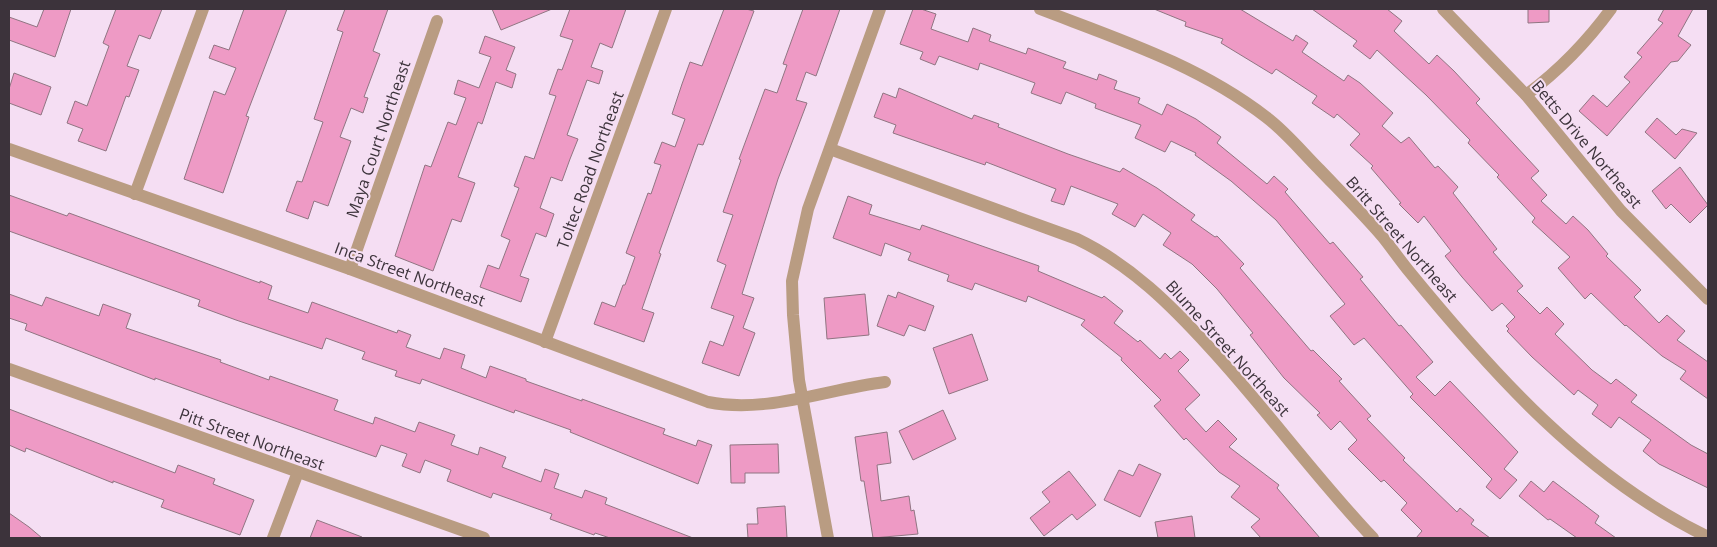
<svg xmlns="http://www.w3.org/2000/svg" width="1717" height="547" viewBox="0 0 1717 547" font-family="'Open Sans',sans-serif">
  <rect width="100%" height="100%" fill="#f5def3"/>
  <!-- building -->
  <g fill="#ee9ac5" stroke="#907582">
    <polygon points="44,9 71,9 55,57 9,40 9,17 37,27"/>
    <polygon points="116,9 162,9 150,39 139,35 127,66 139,70 129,97 126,96 106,151 78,141 83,129 67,123 75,101 87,106 109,46 103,43"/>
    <polygon points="244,9 287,9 246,116 249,117 223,193 184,179 214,91 225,95 236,68 209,58 214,45 229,50"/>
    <polygon points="345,9 388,9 373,51 380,54 364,97 368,98 363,113 351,108 340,137 351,141 328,206 314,201 308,219 286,211 297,181 302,182 323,122 314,119 343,32 337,30"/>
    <polygon points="492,9 552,9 501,30"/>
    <polygon points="570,9 626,9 612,48 600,43 591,67 603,71 599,84 587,80 567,135 578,139 570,159 562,181 551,177 540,208 554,214 546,237 536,233 520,276 529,279 521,302 480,287 488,265 499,269 510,240 501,236 519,188 514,186 525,156 534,159 556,96 549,94 558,69 562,70 573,40 560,36"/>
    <polygon points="724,9 746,9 754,11 703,145 698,144 659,253 661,254 642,309 654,313 644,342 594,324 602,302 615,307 623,285 625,285 635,257 626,253 648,193 651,194 661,165 654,163 662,142 675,147 685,119 672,114 682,84 690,62 702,66"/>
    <polygon points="803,9 840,9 816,76 806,72 796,100 807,103 778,179 742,294 754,298 743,328 755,333 739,376 702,363 710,341 723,346 734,316 711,308 726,265 717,261 733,215 723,212 741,160 739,159 765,89 777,93 787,65 783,64"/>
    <polygon points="913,9 921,9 936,14 931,29 968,42 973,28 991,35 989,41 1026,54 1028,48 1066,62 1063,68 1097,80 1099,74 1117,81 1114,89 1140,98 1138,103 1162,115 1167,104 1196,119 1221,137 1217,143 1267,184 1274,176 1288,189 1285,192 1330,244 1333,242 1363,277 1360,279 1399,326 1401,325 1433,362 1416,377 1435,396 1450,381 1518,452 1504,469 1517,480 1500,499 1486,487 1492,479 1410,397 1413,394 1364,338 1354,345 1330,316 1345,304 1276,220 1231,181 1195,155 1196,153 1171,141 1165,152 1135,138 1141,125 1095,108 1096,104 1066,92 1061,104 1031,93 1035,83 980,63 978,70 939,56 935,65 920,59 923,52 900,44"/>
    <polygon points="1154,9 1240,9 1293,41 1296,35 1308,43 1302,52 1344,81 1348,75 1360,83 1393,113 1382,126 1401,143 1409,137 1435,168 1438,166 1458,187 1453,193 1497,249 1493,252 1523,286 1517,291 1540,314 1547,307 1564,324 1555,334 1592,370 1611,384 1616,379 1637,395 1631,402 1691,445 1708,454 1708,488 1659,464 1643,451 1651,440 1619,417 1611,428 1592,414 1598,405 1578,390 1574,395 1532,357 1507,331 1509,329 1506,326 1515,317 1502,303 1492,311 1462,277 1445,256 1451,251 1424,216 1418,223 1399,204 1401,203 1371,168 1373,166 1350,145 1360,134 1337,114 1334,118 1312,103 1317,96 1276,69 1272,74 1221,43 1223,39 1185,26 1186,22"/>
    <polygon points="1312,9 1387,9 1402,21 1394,31 1429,64 1437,55 1454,71 1480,99 1476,103 1539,171 1531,178 1547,195 1541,201 1566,224 1573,216 1588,230 1608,254 1606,256 1641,290 1634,297 1659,323 1667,315 1685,331 1677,340 1708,362 1708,399 1680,379 1686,371 1662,356 1626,325 1625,326 1591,293 1585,299 1558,268 1570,257 1532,222 1535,218 1497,177 1499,175 1468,143 1470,140 1426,95 1377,50 1370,59 1353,46 1357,41"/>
    <polygon points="1528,9 1549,9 1549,22 1528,23"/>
    <polygon points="1664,9 1693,9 1678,36 1691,45 1678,61 1671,62 1607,136 1579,111 1593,95 1607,107 1630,82 1624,77 1642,57 1637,53 1663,23 1658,20"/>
    <polygon points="485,36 515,47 506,70 516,74 512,88 496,82 482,124 478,122 458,177 475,183 461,222 452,219 433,271 395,256 425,165 431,167 448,122 456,125 466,98 454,94 458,80 479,88 491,57 479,53"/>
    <polygon points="14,73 51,87 41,115 9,103 9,89"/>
    <polygon points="899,88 972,119 974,115 999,124 998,127 1068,154 1120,172 1123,168 1157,188 1195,215 1191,220 1215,237 1217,236 1244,264 1240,268 1311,351 1313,350 1342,379 1339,381 1371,416 1367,419 1405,458 1403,460 1457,512 1460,508 1474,520 1471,524 1490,538 1416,538 1422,531 1401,510 1407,503 1384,480 1381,482 1348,449 1357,440 1340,421 1331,430 1317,415 1320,413 1284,378 1250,335 1253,333 1217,289 1192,264 1163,245 1171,233 1143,214 1135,227 1112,214 1118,204 1071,186 1064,205 1051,201 1056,189 986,162 985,165 893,133 896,125 874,117 883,93 896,98"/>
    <polygon points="1657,118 1676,135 1682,129 1697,133 1675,159 1645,132"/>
    <polygon points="1680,167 1708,205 1690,223 1671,204 1666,209 1652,191"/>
    <polygon points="9,195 67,216 69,213 260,283 260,281 272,286 268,299 308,313 312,302 397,333 398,330 411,335 406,347 440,359 444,348 465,355 461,368 486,378 490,366 526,379 526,381 582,401 582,399 665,429 663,434 696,446 698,440 712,445 698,484 570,432 571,430 515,410 514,413 422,379 420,384 395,376 397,371 362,359 365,352 326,338 322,349 236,320 198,306 200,300 9,231"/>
    <polygon points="848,196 872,205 869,214 920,230 922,225 1039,266 1038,271 1102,298 1104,296 1123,311 1114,323 1138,342 1140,340 1160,359 1165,353 1171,359 1180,351 1189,360 1178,371 1200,395 1185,409 1206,432 1218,420 1237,439 1229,447 1279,485 1277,488 1320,538 1261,538 1251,527 1260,519 1231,497 1240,486 1219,472 1186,438 1184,440 1154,406 1161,400 1121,360 1122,358 1081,325 1085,320 1028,296 1026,302 975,283 972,290 947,281 949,275 908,260 911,253 885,243 881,256 833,238"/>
    <polygon points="898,292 934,306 925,331 909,325 904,336 877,326 888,295 896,298"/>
    <polygon points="9,294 42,306 46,297 99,316 103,304 131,314 126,328 221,360 220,362 269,380 270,376 338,400 334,410 373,424 375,417 415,432 419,422 455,435 451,445 478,455 480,447 506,457 502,467 541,482 545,469 559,474 554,488 582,498 585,490 607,498 605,504 693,538 610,538 595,533 594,535 550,519 552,514 493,493 491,498 447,481 451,470 425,460 420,473 402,466 407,454 381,445 376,457 208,397 155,378 155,380 25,330 27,324 9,318"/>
    <polygon points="865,294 869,335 827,339 824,298"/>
    <polygon points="972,334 988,380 949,394 933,348"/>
    <polygon points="9,409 175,473 178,465 215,479 213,484 254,500 240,535 161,507 164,500 113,481 113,483 26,448 25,452 9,445"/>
    <polygon points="943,410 956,439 913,460 899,431"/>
    <polygon points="887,432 891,463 877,465 881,501 909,496 911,511 914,510 918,534 873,538 864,481 861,481 855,437"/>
    <polygon points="778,444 779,473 745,473 745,483 731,483 730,445"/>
    <polygon points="1139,464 1161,474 1140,517 1104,500 1119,470 1133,476"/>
    <polygon points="1069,471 1096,505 1077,520 1072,514 1044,536 1030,518 1050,502 1042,492"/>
    <polygon points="1531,481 1544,492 1553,481 1599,516 1595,523 1616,538 1577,538 1550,519 1548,520 1519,496"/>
    <polygon points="785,506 787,538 748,538 747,524 758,524 757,508"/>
    <polygon points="9,513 29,527 42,538 9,538"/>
    <polygon points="1192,516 1195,538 1158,538 1155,522"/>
    <polygon points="317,520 362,537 362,538 310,538"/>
  </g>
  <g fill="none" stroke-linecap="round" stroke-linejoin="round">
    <!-- minor -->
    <g stroke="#b99c82" stroke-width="12">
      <path d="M1040 9C1118 39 1199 65 1266 117 1286 132 1302 152 1319 169 1340 191 1362 213 1382 236 1391 247 1399 259 1408 270 1493 374 1586 478 1708 537"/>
      <polyline points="1443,9 1526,95 1621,211 1708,299"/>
      <path d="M1526 95C1560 70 1586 43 1611 9"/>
      <path d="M9 149 350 269 708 402C766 414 827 389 885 382"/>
      <path d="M830 149 1077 239C1131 265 1171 305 1211 349 1267 410 1316 478 1373 538"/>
      <polyline points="135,194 203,9"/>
      <polyline points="350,269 437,21"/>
      <polyline points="545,342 666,9"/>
      <polyline points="9,369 484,538"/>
      <polyline points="273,538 298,472"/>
      <polyline points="828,538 799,380 793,315 792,281 808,209 880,9"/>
    </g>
  </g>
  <g text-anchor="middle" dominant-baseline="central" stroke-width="4" stroke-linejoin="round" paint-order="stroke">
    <!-- street labels -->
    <g font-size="16" fill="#3c333b" stroke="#f5def3">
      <text transform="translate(378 139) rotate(-71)">Maya Court Northeast</text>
      <text transform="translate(1587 144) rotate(50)">Betts Drive Northeast</text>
      <text transform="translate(590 170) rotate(-70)">Toltec Road Northeast</text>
      <text transform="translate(1402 239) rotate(49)">Britt Street Northeast</text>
      <text transform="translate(410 274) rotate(20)">Inca Street Northeast</text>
      <text transform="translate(1228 348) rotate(48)">Blume Street Northeast</text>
      <text transform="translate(252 439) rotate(20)">Pitt Street Northeast</text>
    </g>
  </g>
  <!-- border -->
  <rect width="1717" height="547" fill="none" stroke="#3c333b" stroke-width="20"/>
</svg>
